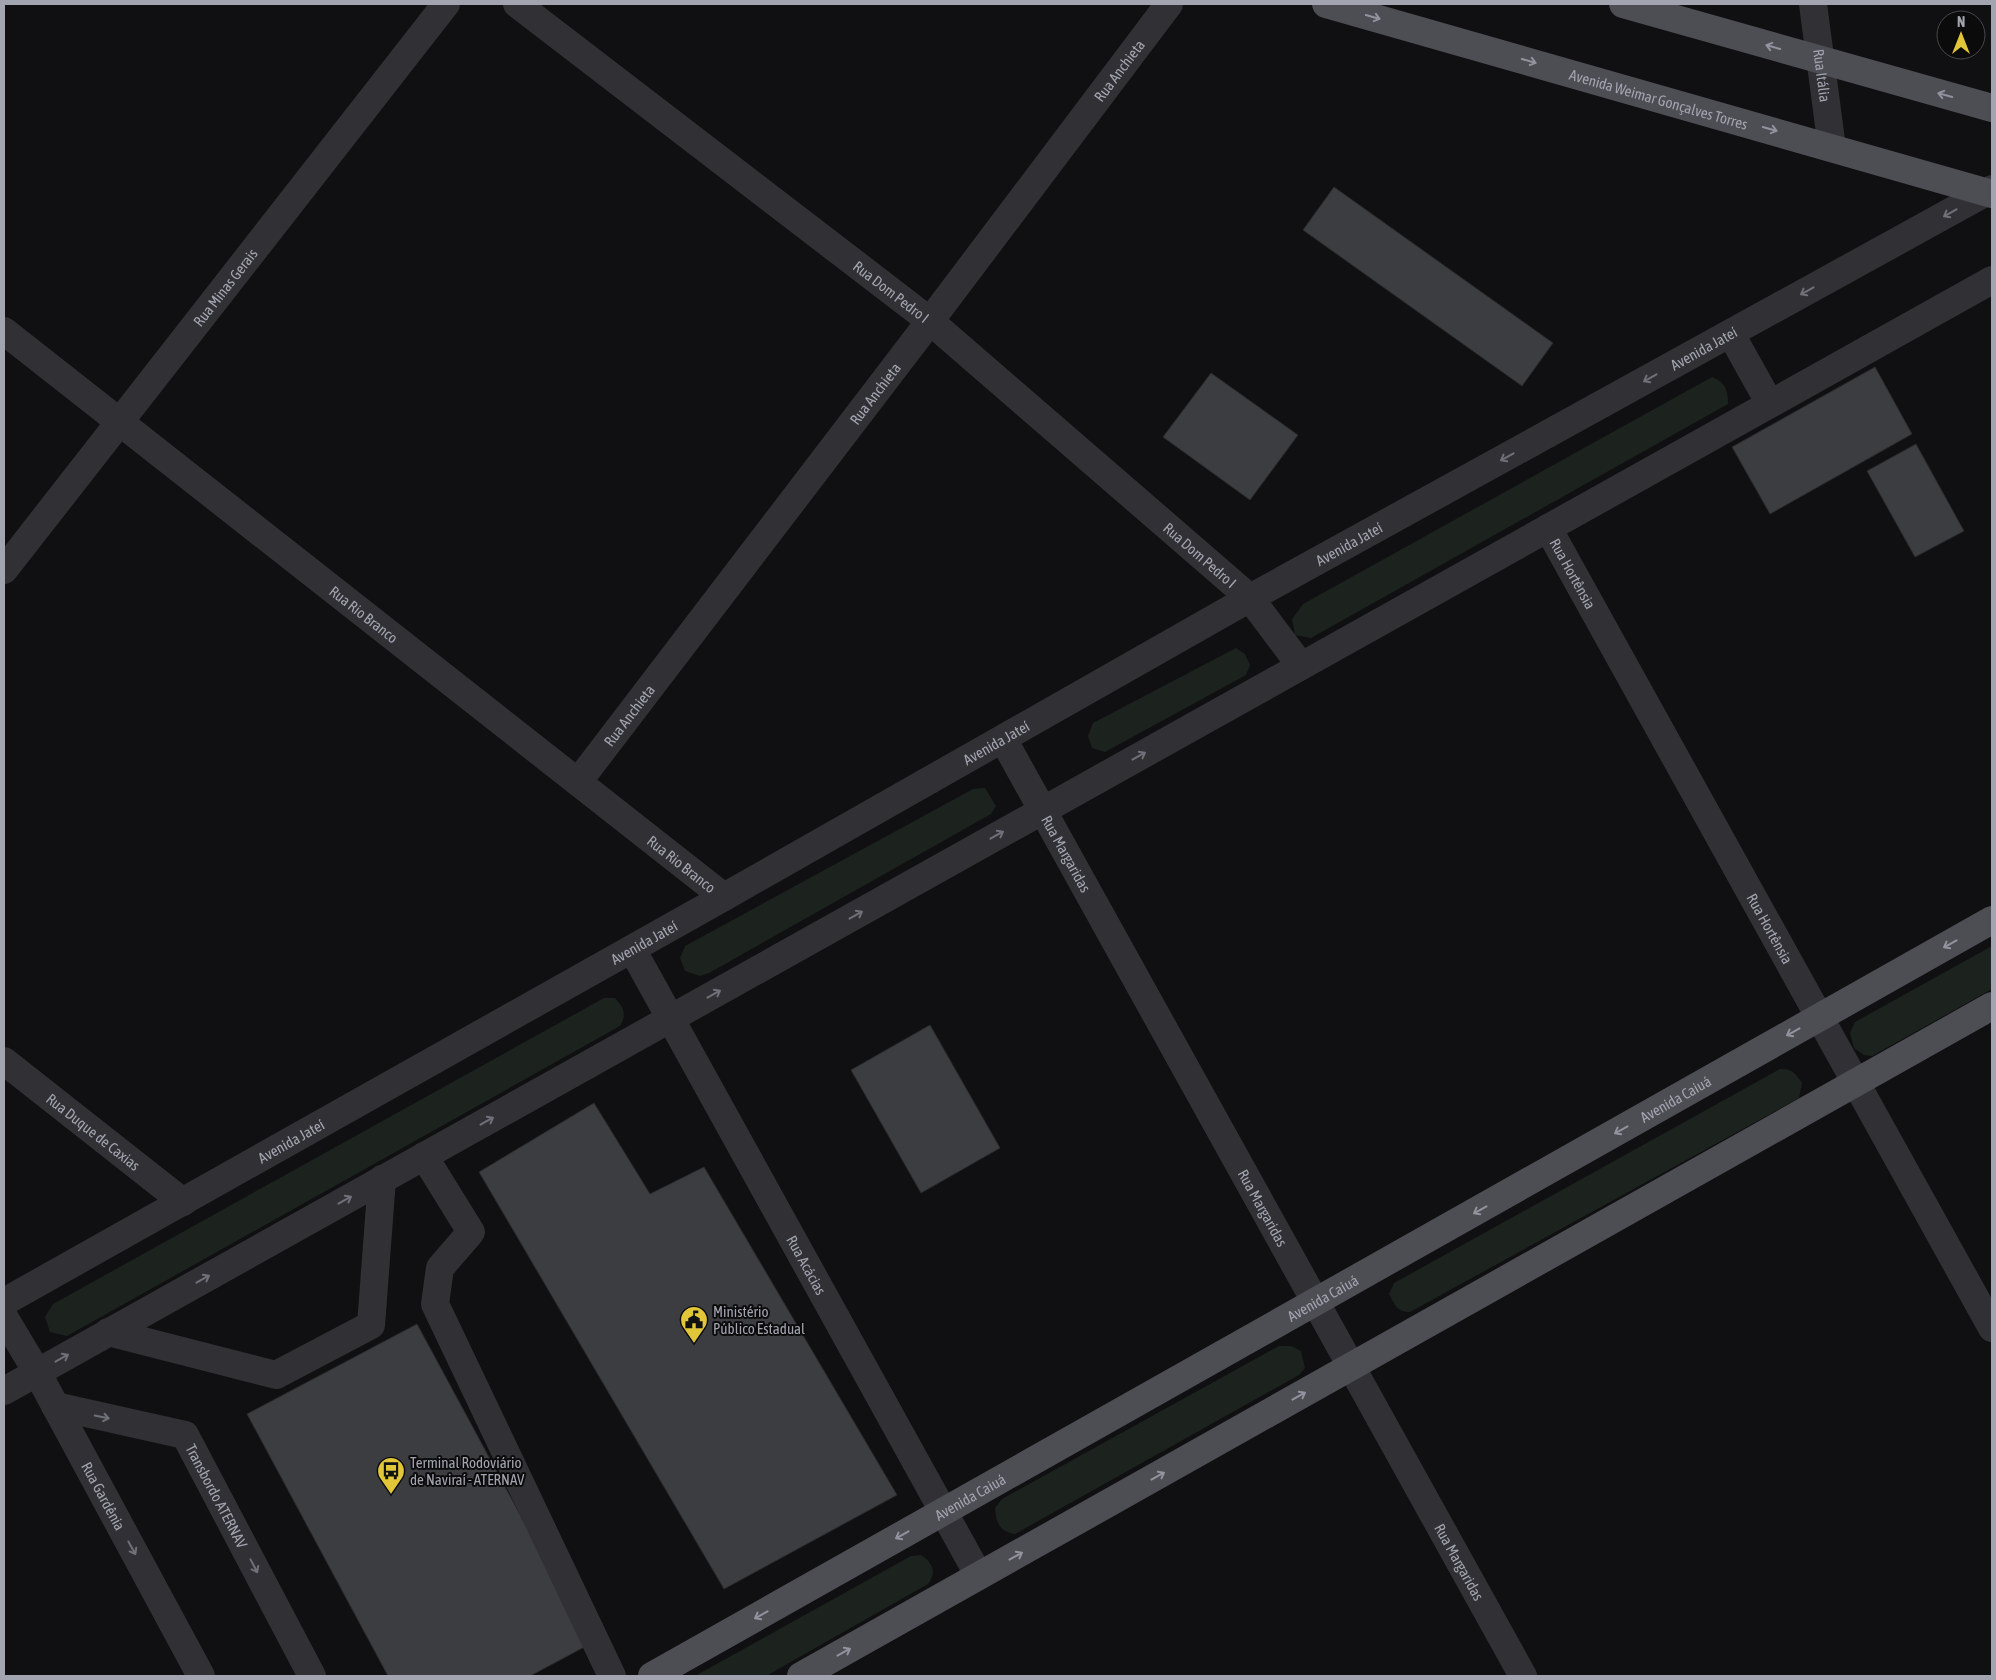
<svg xmlns="http://www.w3.org/2000/svg" width="1996" height="1680" viewBox="0 0 1996 1680" font-family="'Asap Condensed',sans-serif">
  <rect width="100%" height="100%" fill="#100f11"/>
  <!-- green -->
  <g fill="#1c231e">
    <path d="M1712 377C1725 382 1728 390 1728 404L1311 638 1295 635 1292 619 1303 604Z"/>
    <polygon points="1236,648 1245,654 1250,665 1246,675 1105,752 1092,748 1088,736 1093,723"/>
    <polygon points="985,788 996,806 991,814 709,973 700,976 685,971 680,958 685,946 973,789"/>
    <polygon points="1992,946 1992,989 1872,1056 1864,1055 1854,1048 1850,1033 1855,1022"/>
    <path d="M604 998H615C624 1008 627 1014 620 1026L67 1336 50 1332 45 1317 53 1304Z"/>
    <path d="M1780 1069C1792 1068 1796 1074 1802 1083L1799 1098 1410 1312C1397 1312 1395 1305 1389 1294L1394 1283Z"/>
    <path d="M1279 1346H1291L1301 1351 1305 1368 1299 1375 1015 1534C1000 1532 996 1523 995 1508L1002 1499Z"/>
    <path d="M921 1555C933 1563 937 1572 928 1584L766 1676H695L911 1556Z"/>
  </g>
  <!-- building -->
  <g fill="#3c3d41" stroke="#2a2a2c">
    <polygon points="1334,187 1553,343 1522,386 1303,230"/>
    <polygon points="1875,367 1912,434 1770,514 1732,447"/>
    <polygon points="1211,373 1298,435 1250,500 1163,437"/>
    <polygon points="1916,444 1964,531 1915,557 1867,471"/>
    <polygon points="930,1025 1000,1148 921,1193 851,1070"/>
    <polygon points="594,1103 650,1194 704,1167 897,1495 724,1589 479,1172"/>
    <polygon points="417,1324 590,1644 530,1676 388,1676 247,1414"/>
  </g>
  <g fill="none" stroke-linecap="round" stroke-linejoin="round">
    <!-- minor -->
    <g stroke="#313135" stroke-width="28">
      <path id="s1" d="M517 4 930 321 1250 598 1301 666"/>
      <path id="s2" d="M1813 4 1832 148"/>
      <path id="s3" d="M4 331 724 897"/>
      <polyline points="1731,334 1770,404"/>
      <path id="s4" d="M1548 528 1992 1328"/>
      <path id="s5" d="M4 570 446 4"/>
      <path id="s6" d="M1003 739 1523 1676"/>
      <path id="s7" d="M578 782 930 321 1169 4"/>
      <path id="s8" d="M632 949 979 1576"/>
      <path id="s9" d="M4 1061 183 1202"/>
      <polyline points="424,1156 471,1232 440,1268 435,1304 612,1676"/>
      <path id="s10" d="M4 1302 724 897 1250 598 1992 189"/>
      <path id="s11" d="M4 1317 37 1372 201 1676"/>
      <polyline points="108,1332 276,1375 371,1325 382,1179"/>
      <polyline points="4,1391 1992,280"/>
      <path id="s12" d="M55 1406 185 1435 312 1676"/>
    </g>
    <!-- major -->
    <g stroke="#4d4d54" stroke-width="28">
      <path id="s13" d="M1326 4 1992 194"/>
      <polyline points="1623,4 1992,108"/>
      <path id="s14" d="M652 1676 1992 920"/>
      <polyline points="801,1676 1992,1006"/>
    </g>
  </g>
  <!-- one-way arrows -->
  <defs><path id="oneway-shaft" d="M-6 0H5M1.5-3L5.5 0L1.5 3" fill="none" stroke-width="1.6" stroke-linecap="round" stroke-linejoin="round" transform="scale(1.25)"/></defs>
  <g stroke="#91939e">
    <use href="#oneway-shaft" transform="translate(1373 17) rotate(16)"/>
    <use href="#oneway-shaft" transform="translate(1773 47) rotate(-164)"/>
    <use href="#oneway-shaft" transform="translate(1529 61) rotate(16)"/>
    <use href="#oneway-shaft" transform="translate(1945 95) rotate(-165)"/>
    <use href="#oneway-shaft" transform="translate(1770 129) rotate(16)"/>
    <use href="#oneway-shaft" transform="translate(1950 944) rotate(151)"/>
    <use href="#oneway-shaft" transform="translate(1793 1032) rotate(151)"/>
    <use href="#oneway-shaft" transform="translate(1621 1130) rotate(151)"/>
    <use href="#oneway-shaft" transform="translate(1480 1210) rotate(151)"/>
    <use href="#oneway-shaft" transform="translate(1299 1396) rotate(-29)"/>
    <use href="#oneway-shaft" transform="translate(1158 1476) rotate(-29)"/>
    <use href="#oneway-shaft" transform="translate(902 1535) rotate(151)"/>
    <use href="#oneway-shaft" transform="translate(1016 1556) rotate(-29)"/>
    <use href="#oneway-shaft" transform="translate(761 1615) rotate(151)"/>
    <use href="#oneway-shaft" transform="translate(844 1652) rotate(-29)"/>
  </g>
  <g stroke="#6f7079">
    <use href="#oneway-shaft" transform="translate(1950 213) rotate(151)"/>
    <use href="#oneway-shaft" transform="translate(1807 291) rotate(151)"/>
    <use href="#oneway-shaft" transform="translate(1650 378) rotate(151)"/>
    <use href="#oneway-shaft" transform="translate(1507 457) rotate(151)"/>
    <use href="#oneway-shaft" transform="translate(1139 756) rotate(-29)"/>
    <use href="#oneway-shaft" transform="translate(997 835) rotate(-29)"/>
    <use href="#oneway-shaft" transform="translate(856 915) rotate(-29)"/>
    <use href="#oneway-shaft" transform="translate(714 994) rotate(-29)"/>
    <use href="#oneway-shaft" transform="translate(487 1121) rotate(-29)"/>
    <use href="#oneway-shaft" transform="translate(345 1200) rotate(-29)"/>
    <use href="#oneway-shaft" transform="translate(203 1279) rotate(-29)"/>
    <use href="#oneway-shaft" transform="translate(62 1358) rotate(-29)"/>
    <use href="#oneway-shaft" transform="translate(102 1417) rotate(12)"/>
    <use href="#oneway-shaft" transform="translate(132 1548) rotate(61)"/>
    <use href="#oneway-shaft" transform="translate(254 1566) rotate(62)"/>
  </g>
  <!-- icons -->
  <defs>
    <symbol id="civic-pin" viewBox="-11 -11 22 30"><path d="M0 17L-7.5 6A9.5 9.5 0 1 1 7.5 6Z" fill="#e0c638" stroke="#0b0b0c"/><path d="M-.6-6.5H3V-4.5H.6V-3L4-1V1h2V6H-6V1h2V-1L-.6-3ZM-1.2 2.5V6h2.4V2.5Z" fill="#111"/></symbol>
    <symbol id="bus-pin" viewBox="-11 -11 22 30"><path d="M0 17L-7.5 6A9.5 9.5 0 1 1 7.5 6Z" fill="#e0c638" stroke="#0b0b0c"/><path d="M-5-6H5V4H4V6H2V4H-2V6H-4V4H-5ZM-3.5-4V0h7V-4ZM-3.5 1.2v1.5H-2V1.2ZM2 1.2v1.5H3.5V1.2Z" fill="#111"/></symbol>
  </defs>
  <g fill-rule="evenodd">
    <use href="#civic-pin" x="678" y="1304" width="32" height="43"/>
    <use href="#bus-pin" x="375" y="1455" width="32" height="43"/>
  </g>
  <g text-anchor="middle" dominant-baseline="central" stroke-width="4" stroke-linejoin="round" paint-order="stroke">
    <!-- street labels -->
    <g font-size="15" fill="#a2a4b0" stroke="#0b0b0c">
      <text stroke="none"><textPath href="#s7" startOffset="894">Rua Anchieta</textPath></text>
      <text stroke="none"><textPath href="#s2" startOffset="72">Rua Itália</textPath></text>
      <text stroke="none"><textPath href="#s13" startOffset="346">Avenida Weimar Gonçalves Torres</textPath></text>
      <text stroke="none"><textPath href="#s5" startOffset="359">Rua Minas Gerais</textPath></text>
      <text stroke="none"><textPath href="#s1" startOffset="472">Rua Dom Pedro I</textPath></text>
      <text stroke="none"><textPath href="#s10" startOffset="1949">Avenida Jateí</textPath></text>
      <text stroke="none"><textPath href="#s7" startOffset="489">Rua Anchieta</textPath></text>
      <text stroke="none"><textPath href="#s10" startOffset="1544">Avenida Jateí</textPath></text>
      <text stroke="none"><textPath href="#s1" startOffset="878">Rua Dom Pedro I</textPath></text>
      <text stroke="none"><textPath href="#s4" startOffset="52">Rua Hortênsia</textPath></text>
      <text stroke="none"><textPath href="#s3" startOffset="458">Rua Rio Branco</textPath></text>
      <text stroke="none"><textPath href="#s7" startOffset="84">Rua Anchieta</textPath></text>
      <text stroke="none"><textPath href="#s10" startOffset="1139">Avenida Jateí</textPath></text>
      <text stroke="none"><textPath href="#s6" startOffset="131">Rua Margaridas</textPath></text>
      <text stroke="none"><textPath href="#s3" startOffset="862">Rua Rio Branco</textPath></text>
      <text stroke="none"><textPath href="#s4" startOffset="458">Rua Hortênsia</textPath></text>
      <text stroke="none"><textPath href="#s10" startOffset="734">Avenida Jateí</textPath></text>
      <text stroke="none"><textPath href="#s14" startOffset="1175">Avenida Caiuá</textPath></text>
      <text stroke="none"><textPath href="#s9" startOffset="114">Rua Duque de Caxias</textPath></text>
      <text stroke="none"><textPath href="#s10" startOffset="329">Avenida Jateí</textPath></text>
      <text stroke="none"><textPath href="#s6" startOffset="536">Rua Margaridas</textPath></text>
      <text stroke="none"><textPath href="#s8" startOffset="361">Rua Acácias</textPath></text>
      <text stroke="none"><textPath href="#s14" startOffset="770">Avenida Caiuá</textPath></text>
      <text stroke="none"><textPath href="#s11" startOffset="205">Rua Gardênia</textPath></text>
      <text stroke="none"><textPath href="#s12" startOffset="202">Transbordo ATERNAV</textPath></text>
      <text stroke="none"><textPath href="#s14" startOffset="365">Avenida Caiuá</textPath></text>
      <text stroke="none"><textPath href="#s6" startOffset="941">Rua Margaridas</textPath></text>
    </g>
    <!-- poi labels -->
    <g font-size="15" fill="#a2a4b0" stroke="#0b0b0c" text-anchor="start">
      <text x="713" y="1311">Ministério<tspan x="713" dy="17">Público Estadual</tspan></text>
      <text x="410" y="1462">Terminal Rodoviário<tspan x="410" dy="17">de Naviraí - ATERNAV</tspan></text>
    </g>
  </g>
  <!-- border -->
  <rect width="1996" height="1680" fill="none" stroke="#a2a4b0" stroke-width="10"/>
  <!-- north arrow -->
  <g transform="translate(1961 35)"><circle r="24" fill="#0b0b0c" stroke="#47484e"/>
  <path d="M0-4L9 19L0 12L-9 19Z" fill="#e0c638"/>
  <text y="-8" font-size="14" font-weight="bold" text-anchor="middle" fill="#a2a4b0">N</text>
  </g>
</svg>
